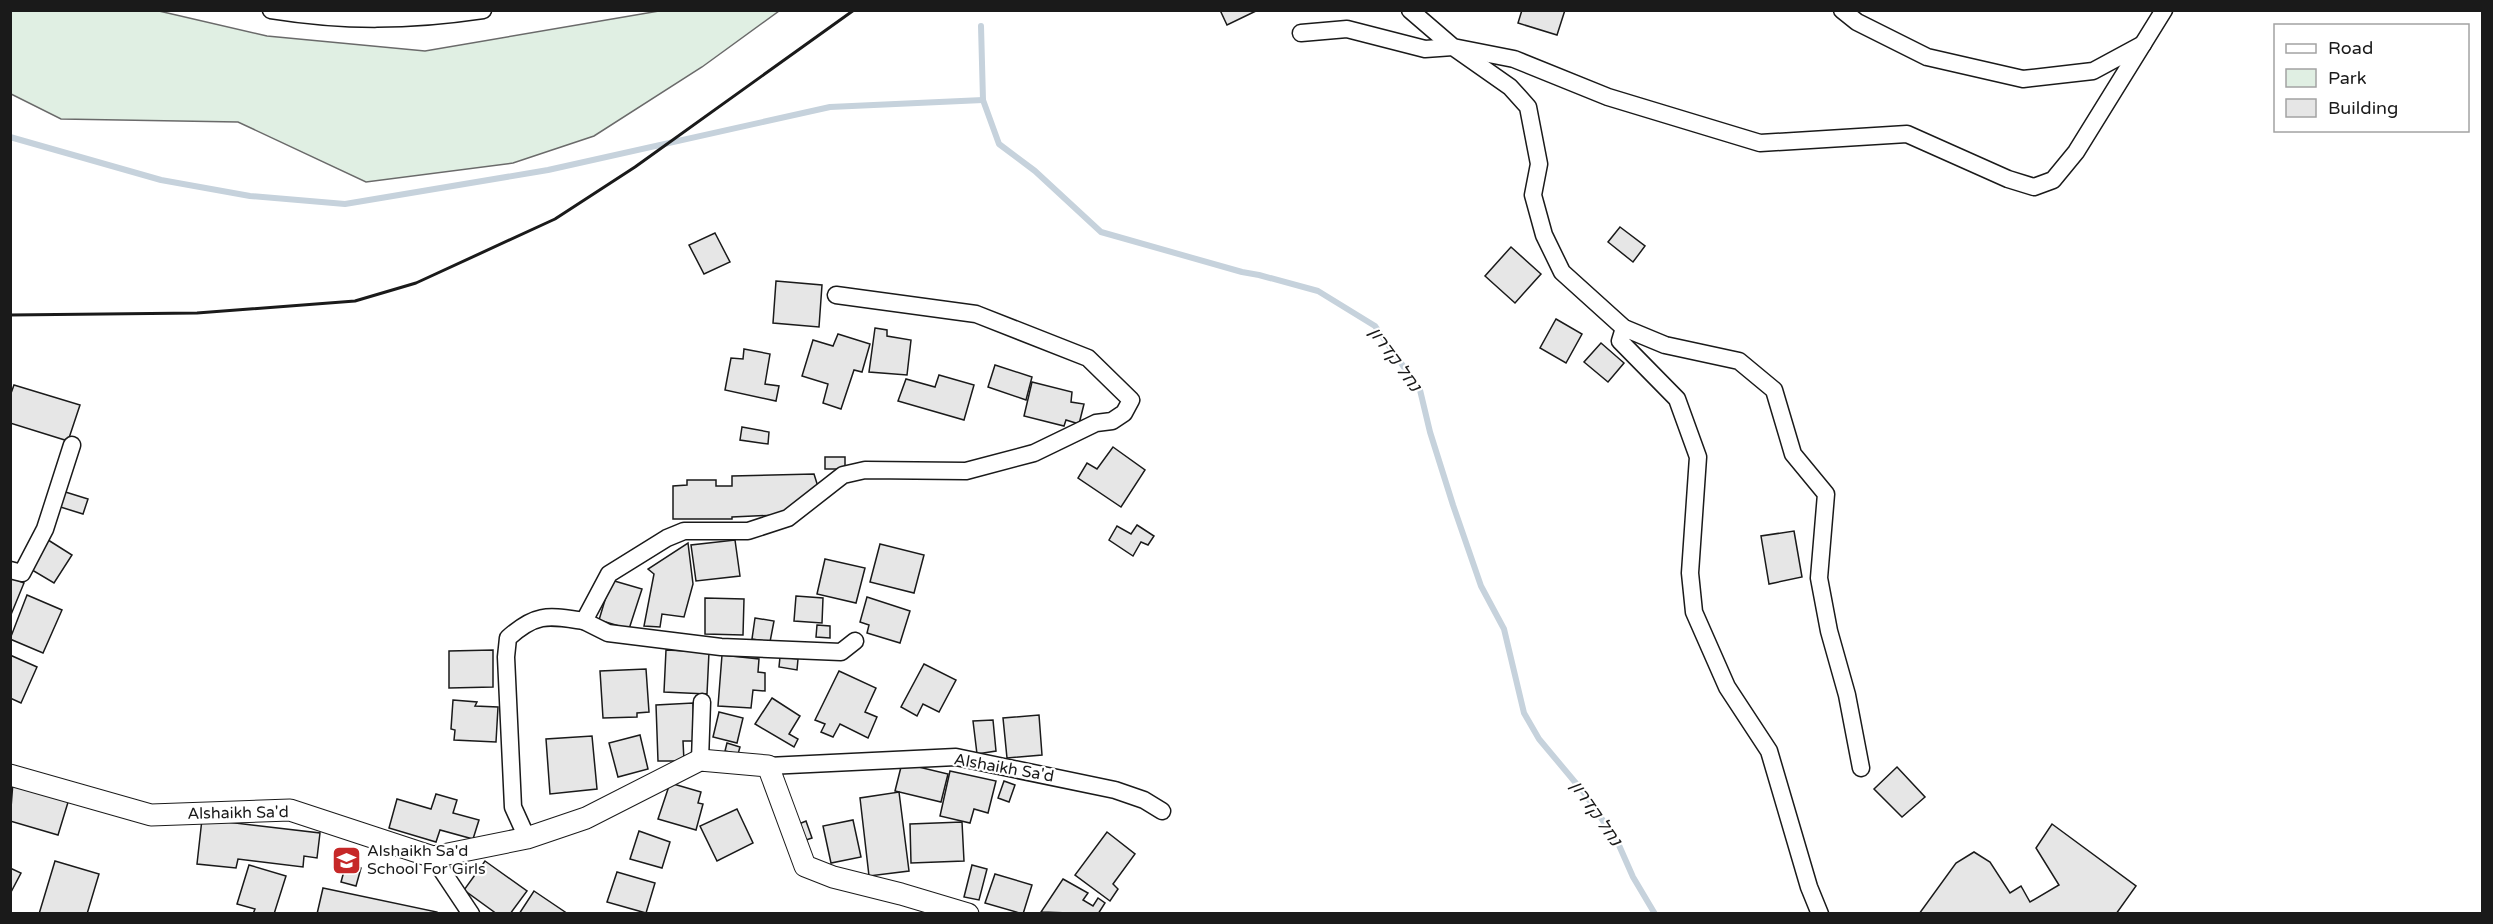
<svg xmlns="http://www.w3.org/2000/svg" width="2493" height="924" viewBox="0 0 2493 924" font-family="'Varela Round',Heebo,sans-serif">
  <rect width="100%" height="100%" fill="#fff"/>
  <!-- green -->
  <polygon fill="#e0efe3" stroke="#6a6a6a" stroke-width="1.5" points="10,11 159,11 267,36 425,51 659,11 779,11 702,67 594,136 513,163 366,182 238,122 61,119 11,94"/>
  <g fill="none" stroke-linecap="round" stroke-linejoin="round">
    <!-- stream -->
    <g stroke="#c6d2dc" stroke-width="6">
      <polyline points="981,26 983,100 999,144 1035,171 1101,232 1242,272 1259,275 1318,291 1375,326 1420,390 1430,432 1453,505 1481,586 1504,629 1524,713 1539,739 1585,794 1618,843 1633,877 1655,914"/>
      <polyline points="10,137 161,180 250,196 345,204 548,170 830,107 983,100"/>
    </g>
  </g>
  <!-- building -->
  <g fill="#e6e6e6" stroke="#1a1a1a" stroke-width="1.5">
    <polygon points="1220,10 1258,10 1227,25"/>
    <polygon points="1522,10 1565,10 1557,35 1518,23"/>
    <polygon points="1620,227 1645,246 1633,262 1608,242"/>
    <polygon points="715,233 730,262 704,274 689,245"/>
    <polygon points="1511,247 1541,274 1515,303 1485,276"/>
    <polygon points="776,281 822,285 819,327 773,323"/>
    <polygon points="1556,319 1582,334 1566,363 1540,348"/>
    <polygon points="875,328 887,330 887,336 911,340 907,375 869,372"/>
    <polygon points="838,334 870,344 862,372 854,370 841,409 823,403 828,384 802,376 813,340 833,346"/>
    <polygon points="1601,343 1624,363 1608,382 1584,362"/>
    <polygon points="744,349 770,354 765,384 779,386 776,401 725,390 731,358 743,359"/>
    <polygon points="995,365 1032,377 1026,400 988,387"/>
    <polygon points="939,375 974,385 964,420 898,401 906,379 935,387"/>
    <polygon points="1032,382 1072,392 1071,402 1084,404 1079,424 1066,420 1064,426 1024,416"/>
    <polygon points="14,385 80,405 68,441 10,423 10,396"/>
    <polygon points="742,427 769,432 768,444 740,440"/>
    <polygon points="1113,447 1145,470 1121,507 1078,478 1087,463 1097,469"/>
    <rect x="825" y="457" width="20" height="12"/>
    <polygon points="814,474 819,490 778,515 732,517 732,519 673,519 673,486 687,485 687,480 716,480 716,486 732,486 732,476"/>
    <polygon points="59,490 88,499 83,514 54,505"/>
    <polygon points="1137,525 1154,536 1148,545 1141,542 1133,556 1109,540 1117,526 1131,534"/>
    <polygon points="1794,531 1802,577 1769,584 1761,536"/>
    <polygon points="45,538 72,555 54,583 27,567"/>
    <polygon points="735,540 740,576 696,581 691,545"/>
    <polygon points="688,543 693,584 684,617 662,614 660,627 644,626 654,574 648,569"/>
    <polygon points="880,544 924,555 914,593 870,582"/>
    <polygon points="825,559 865,568 856,603 817,594"/>
    <polygon points="10,577 24,583 10,617"/>
    <polygon points="611,580 642,589 629,629 599,620"/>
    <polygon points="27,595 62,610 43,653 10,639"/>
    <polygon points="796,596 823,598 822,623 794,621"/>
    <polygon points="867,597 910,611 900,643 867,633 869,625 860,622"/>
    <polygon points="705,598 744,599 743,635 705,634"/>
    <polygon points="755,618 774,621 770,642 752,639"/>
    <polygon points="817,625 830,626 830,638 816,637"/>
    <polygon points="493,650 493,687 449,688 449,651"/>
    <polygon points="666,650 709,652 707,694 664,692"/>
    <polygon points="10,655 37,667 21,703 10,698"/>
    <polygon points="722,655 759,659 758,672 765,673 765,691 753,690 751,708 718,706"/>
    <polygon points="780,657 798,659 797,670 779,667"/>
    <polygon points="924,664 956,680 939,712 923,704 917,716 901,707"/>
    <polygon points="646,669 649,712 637,713 637,717 603,718 600,671"/>
    <polygon points="839,671 876,688 865,712 877,717 868,738 840,724 833,737 821,732 825,724 815,720"/>
    <polygon points="772,698 800,716 789,734 798,739 794,747 755,724"/>
    <polygon points="453,700 477,702 475,706 498,707 496,742 454,740 455,730 451,729"/>
    <polygon points="693,703 694,741 683,741 684,761 658,761 656,705"/>
    <polygon points="719,712 743,718 737,743 713,737"/>
    <polygon points="1039,715 1042,755 1007,758 1003,718"/>
    <polygon points="993,720 996,751 977,754 973,721"/>
    <polygon points="640,735 648,769 618,777 609,743"/>
    <polygon points="592,736 597,789 550,794 546,739"/>
    <polygon points="727,743 740,747 738,754 725,751"/>
    <polygon points="902,763 948,774 941,802 895,791"/>
    <polygon points="1897,767 1925,797 1902,817 1874,789"/>
    <polygon points="950,771 996,781 988,813 974,809 970,823 940,816"/>
    <polygon points="1004,781 1015,785 1009,802 998,798"/>
    <polygon points="13,782 69,799 58,835 10,821"/>
    <polygon points="670,783 701,792 698,803 703,804 696,830 658,819"/>
    <polygon points="899,792 909,871 869,876 860,798"/>
    <polygon points="436,794 457,800 453,813 479,820 473,839 440,830 436,842 389,828 397,799 431,809"/>
    <polygon points="737,809 753,843 717,861 700,826"/>
    <polygon points="202,819 320,833 317,858 304,856 303,867 238,859 236,868 197,864"/>
    <polygon points="853,820 861,857 831,863 823,826"/>
    <polygon points="806,821 812,838 800,842 794,826"/>
    <polygon points="962,822 964,861 911,863 910,824"/>
    <polygon points="2052,824 2136,886 2116,914 1919,914 1956,863 1974,852 1990,862 2010,893 2021,886 2030,902 2059,885 2036,848"/>
    <polygon points="639,831 670,842 662,868 630,859"/>
    <polygon points="1107,832 1135,854 1113,884 1118,889 1110,901 1075,875"/>
    <polygon points="55,861 99,874 87,914 39,914"/>
    <polygon points="485,861 527,891 510,914 497,914 464,890"/>
    <polygon points="346,864 361,868 356,886 341,882"/>
    <polygon points="249,865 286,876 274,914 253,914 255,909 237,904"/>
    <polygon points="972,865 987,869 979,900 964,897"/>
    <polygon points="10,868 21,873 10,894"/>
    <polygon points="617,872 655,883 646,913 607,902"/>
    <polygon points="995,874 1032,885 1023,914 985,903"/>
    <polygon points="1063,879 1088,893 1083,900 1093,906 1098,898 1105,903 1098,914 1041,912"/>
    <polygon points="323,888 437,912 437,914 317,914"/>
    <polygon points="534,891 568,914 519,914"/>
  </g>
  <g fill="none" stroke-linecap="round" stroke-linejoin="round">
    <defs>
      <g id="minor">
        <path d="M271 10C346 22 408 21 483 10"/>
        <polyline points="1410,10 1453,47 1514,59 1608,97 1760,143 1907,134 2008,179 2034,187 2053,180 2076,152 2164,10"/>
        <polyline points="1842,10 1857,22 1927,57 2023,79 2093,71 2143,44"/>
        <polyline points="1301,33 1347,29 1425,49 1453,47 1510,87 1528,107 1539,164 1533,195 1544,235 1562,272 1624,328 1665,345 1739,361 1774,390 1793,454 1826,494 1819,578 1829,631 1847,695 1861,768"/>
        <polyline points="1624,328 1620,341 1677,399 1698,457 1690,573 1694,612 1727,687 1769,751 1809,887 1820,914"/>
        <polyline points="10,570 22,573 45,529 72,445"/>
        <polyline points="584,621 608,633 721,647 841,652 855,641"/>
        <polyline points="700,760 702,702"/>
        <polyline points="768,766 956,757 1115,790 1144,800 1162,811"/>
        <path d="M527 838 513 807 506 657 508 638C537 612 549 616 584 621L609 574 667 538 684 531H748L788 518 843 475 865 470 966 471 1034 453 1096 423 1112 421 1124 413 1131 400 1088 358 976 314 836 295"/>
        <polyline points="433,857 471,914"/>
      </g>
      <polyline id="tertiary" points="10,775 151,815 290,810 433,857 527,838 586,818 700,760 768,766 805,866 833,877 901,894 968,914"/>
    </defs>
    <!-- minor casing -->
    <use href="#minor" stroke="#1a1a1a" stroke-width="19"/>
    <!-- tertiary casing -->
    <use href="#tertiary" stroke="#1a1a1a" stroke-width="23"/>
    <!-- minor -->
    <use href="#minor" stroke="#fff" stroke-width="16"/>
    <!-- tertiary -->
    <use href="#tertiary" stroke="#fff" stroke-width="21"/>
    <!-- wall -->
    <polyline stroke="#1a1a1a" stroke-width="3" points="10,315 197,313 355,301 416,283 555,219 635,167 854,10"/>
  </g>
  <!-- icons -->
  <defs>
    <symbol id="school-square" viewBox="-11 -11 22 22"><rect x="-9" y="-9" width="18" height="18" rx="4" fill="#c62828" stroke="#fff"/><path d="M0-5L7-2L0 1L-7-2ZM-4 1L0 2.5L4 1V4Q0 6-4 4Z" fill="#fff"/></symbol>
  </defs>
  <g fill-rule="evenodd">
    <use href="#school-square" x="330" y="844" width="33" height="33"/>
  </g>
  <g text-anchor="middle" dominant-baseline="central" stroke-width="4.5" stroke-linejoin="round" paint-order="stroke">
    <!-- street labels -->
    <g font-size="16" fill="#1a1a1a" stroke="#fff">
      <text transform="translate(1004 768) rotate(10)">Alshaikh Sa'd</text>
      <text transform="translate(238 813) rotate(-1)">Alshaikh Sa'd</text>
    </g>
    <!-- poi labels -->
    <g font-size="16" fill="#1a1a1a" stroke="#fff" text-anchor="start">
      <text x="367" y="851">Alshaikh Sa'd<tspan x="367" dy="18">School For Girls</tspan></text>
    </g>
    <!-- water labels -->
    <g font-size="18" font-style="italic" fill="#1a1a1a" stroke="#fff">
      <text transform="translate(1395 359) rotate(54)">נחל קדרון</text>
      <text transform="translate(1596 813) rotate(55)">נחל קדרון</text>
    </g>
  </g>
  <!-- border -->
  <rect width="2493" height="924" fill="none" stroke="#1a1a1a" stroke-width="24"/>
  <!-- legend -->
  <rect x="2274" y="24" width="195" height="108" fill="#ffffff" stroke="#a3a3a3" stroke-width="1.5"/>
  <rect x="2286" y="44" width="30" height="9" fill="#ffffff" stroke="#a3a3a3" stroke-width="1.5"/>
  <text x="2328" y="54" font-size="18" fill="#1a1a1a">Road</text>
  <rect x="2286" y="69" width="30" height="18" fill="#e0efe3" stroke="#a3a3a3" stroke-width="1.5"/>
  <text x="2328" y="84" font-size="18" fill="#1a1a1a">Park</text>
  <rect x="2286" y="99" width="30" height="18" fill="#e6e6e6" stroke="#a3a3a3" stroke-width="1.5"/>
  <text x="2328" y="114" font-size="18" fill="#1a1a1a">Building</text>
</svg>
